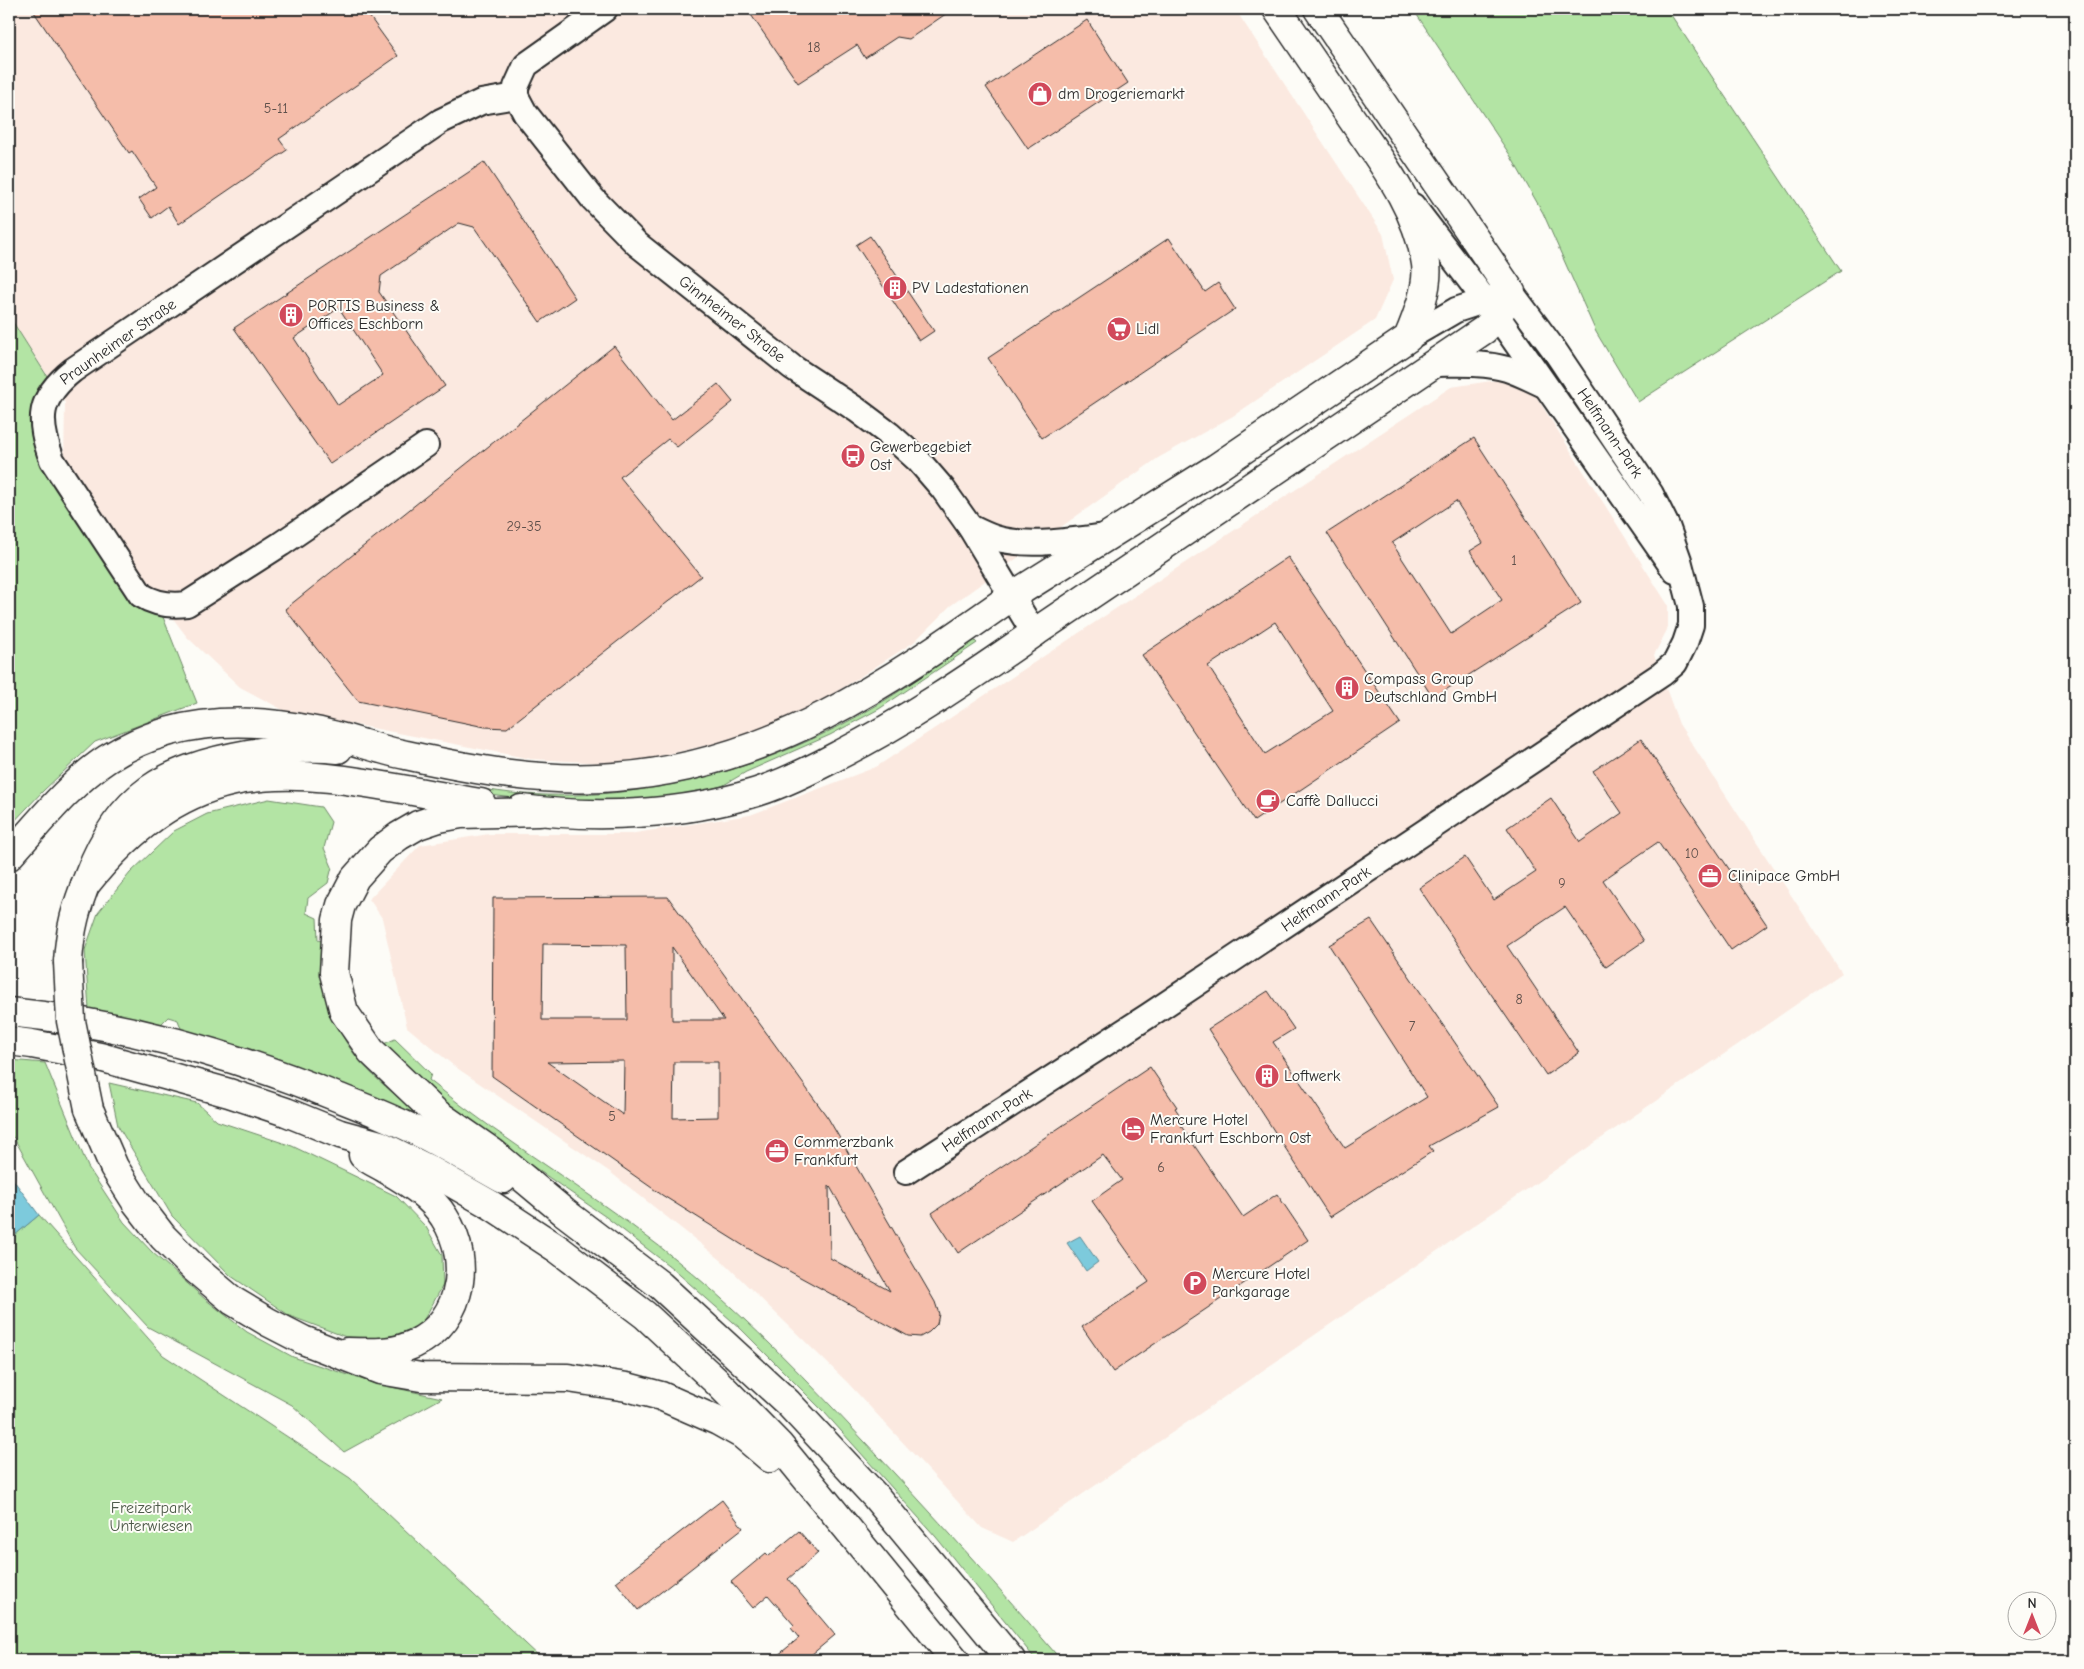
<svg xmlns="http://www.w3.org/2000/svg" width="2084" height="1669" viewBox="0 0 2084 1669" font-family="'Comic Neue',sans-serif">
  <rect width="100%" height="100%" fill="#fdfcf7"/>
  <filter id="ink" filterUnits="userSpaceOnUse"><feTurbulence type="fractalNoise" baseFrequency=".02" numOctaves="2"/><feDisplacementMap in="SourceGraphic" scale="10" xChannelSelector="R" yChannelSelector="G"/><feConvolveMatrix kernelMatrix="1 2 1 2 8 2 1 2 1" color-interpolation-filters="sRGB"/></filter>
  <g filter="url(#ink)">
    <!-- built -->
    <g fill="#fbe9e0">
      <polygon points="9,9 1235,9 1383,234 1393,280 1375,320 1233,416 1158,458 950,606 914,642 813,707 777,723 726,741 625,764 531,759 285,711 240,687 187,637 138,572 64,464 65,403 9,316"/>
      <polygon points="1498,380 1534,393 1668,605 1668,628 1654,655 1679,724 1842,973 1013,1542 982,1528 847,1382 721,1260 610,1172 454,1066 407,1027 382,918 369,899 420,845 489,834 629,834 750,815 876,767 1451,387"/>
    </g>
    <!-- green -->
    <g fill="#b3e4a4" stroke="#6f8868">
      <polygon points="1413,9 1667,9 1841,271 1638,402 1596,332 1543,213 1510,155"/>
      <polygon points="9,316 47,376 32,407 32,440 40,461 143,609 163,617 197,703 95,742 43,791 9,827"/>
      <path d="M974 640 977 643 879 709 830 735 746 772 722 786 683 796 648 801 545 802 248 764 276 761 309 762C359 768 409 777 459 785 476 788 494 791 511 793 636 804 758 773 867 711 904 690 938 664 974 640Z"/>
      <path d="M269 799 321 807 331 822 324 848 332 867 328 883 308 898 306 913 317 918 318 940 323 941C327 966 329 992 335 1016 345 1057 386 1086 415 1112L406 1111C333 1080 260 1050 182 1031L178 1020 168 1017 160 1025 89 1010 85 950 98 913 130 873 174 831 207 814Z"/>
      <path d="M395 1039 431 1074 429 1080C513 1149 608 1201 691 1272 753 1324 809 1382 864 1441 932 1513 998 1586 1061 1660H1036L936 1537 825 1413 741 1329 672 1268 606 1217 489 1136 425 1089 379 1046Z"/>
      <polygon points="9,1060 45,1063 88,1167 124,1222 152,1252 205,1299 247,1332 293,1357 373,1383 442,1398 344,1452 292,1405 148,1327 75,1248 14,1138 9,1133"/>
      <polygon points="109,1083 197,1103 217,1121 292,1146 396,1196 426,1227 442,1255 443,1285 421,1325 387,1338 346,1337 290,1316 231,1276 172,1216 118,1126"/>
      <polygon points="39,1215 163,1355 350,1478 543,1660 9,1660 9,1240"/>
    </g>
    <!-- water -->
    <g fill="#7dcadc" stroke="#5c8a95">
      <polygon points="9,1174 39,1215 9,1240"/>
      <polygon points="1080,1236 1098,1262 1086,1271 1067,1243"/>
    </g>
    <!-- building -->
    <g fill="#f5bdaa" stroke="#2b2b2b" fill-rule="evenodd">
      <polygon points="32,9 364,9 398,56 279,139 287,150 179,224 168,206 152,218 139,199 156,187 132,151 129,153"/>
      <polygon points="747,9 953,9 909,39 897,37 865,58 857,45 798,83"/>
      <polygon points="1087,20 1128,83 1028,149 986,87"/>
      <path d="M484 162 575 298 540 322 474 227 459 223 381 276 379 292 445 386 330 464 234 328ZM339 308 383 375 338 405 294 338Z"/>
      <polygon points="870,236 934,331 919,341 856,245"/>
      <polygon points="1169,238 1205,292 1218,283 1235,309 1042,438 988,358"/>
      <polygon points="614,346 672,420 718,384 733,402 677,447 668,439 620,477 701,576 507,728 485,727 358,701 285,609"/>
      <path d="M1474 438 1581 603 1433 698 1327 533ZM1456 501 1483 543 1470 551 1502 600 1451 634 1392 543Z"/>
      <path d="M1288 557 1400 723 1254 821 1142 655ZM1275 622 1333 711 1265 754 1208 666Z"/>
      <polygon points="1641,739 1767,925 1731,950 1658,842 1603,880 1644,941 1606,967 1565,907 1507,946 1579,1053 1546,1075 1419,888 1465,857 1494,900 1536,872 1507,828 1551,798 1580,842 1622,813 1593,771"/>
      <path d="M668 897 828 1118 935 1302 939 1314 937 1324 929 1332 920 1337 908 1336 747 1248 662 1195 492 1076 493 898ZM543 944 626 945 627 1020H542ZM672 947 724 1020H672ZM624 1061 623 1115 547 1062ZM674 1062H718V1117L673 1118ZM829 1185 890 1291 830 1258Z"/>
      <polygon points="1371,920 1499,1107 1429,1146 1433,1151 1330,1217 1208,1029 1268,991 1294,1029 1273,1042 1345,1148 1427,1097 1329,945"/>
      <polygon points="1150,1067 1177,1107 1175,1108 1185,1123 1181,1126 1243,1217 1277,1194 1308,1240 1113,1372 1082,1327 1149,1282 1092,1201 1122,1180 1103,1155 958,1253 932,1213"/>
      <polygon points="722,1500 743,1528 638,1610 616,1582"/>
      <polygon points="799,1531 818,1553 788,1579 835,1635 805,1660 772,1660 799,1638 791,1628 794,1625 768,1595 753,1608 731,1582 766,1553 769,1556"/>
    </g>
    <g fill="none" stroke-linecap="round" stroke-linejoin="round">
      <defs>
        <g id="minor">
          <polyline points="605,9 526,65 516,87 516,96 525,113 593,199 637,244 792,367 857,410 889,434 918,460 943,489 970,527 1034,633"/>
          <polyline points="1413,206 1498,317 1675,571"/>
          <path d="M1433 364C1458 364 1483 362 1507 369 1520 373 1532 380 1544 385"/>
          <path d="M426 445 281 544 187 604C171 606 155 604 141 595L52 460C37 419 38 398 73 370L441 121 481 102 516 96"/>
          <path d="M970 527C978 531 986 535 995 538 1029 548 1073 540 1108 536"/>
          <polyline points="906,1172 1148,1016 1662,674 1675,663 1685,643 1691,625 1691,606 1679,560 1667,526 1651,494 1555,351 1511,292 1456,310 1408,338"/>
        </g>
        <g id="secondary">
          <path d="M1012 596 1216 468 1408 338C1417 317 1429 287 1426 264 1418 209 1383 164 1352 119 1327 82 1302 46 1277 9"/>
          <path d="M1034 633 1484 330C1496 319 1504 308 1511 292L1318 9"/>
        </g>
        <g id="trunk">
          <path d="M521 809C597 819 683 815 757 792 785 783 813 769 839 755 908 720 971 677 1034 633"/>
          <polyline points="539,812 461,814 439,818 418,825 399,836 380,850 355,878 341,905 337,920 334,973 344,1012 371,1051 436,1113 492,1152 564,1212 660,1285 788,1403 876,1497 1011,1660"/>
          <path d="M9 856C39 823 69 784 107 759 170 718 244 716 315 731 346 737 375 749 406 755 474 770 544 783 615 777 769 766 889 683 1012 596"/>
          <path d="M85 885C207 732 314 776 481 803"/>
          <path d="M68 962C70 928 76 907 89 875 120 794 165 769 248 754 277 749 308 746 338 749"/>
          <path d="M9 1012C122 1023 232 1054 337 1097 365 1108 394 1119 420 1133 448 1147 476 1164 503 1179"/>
          <polyline points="9,1041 32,1044 100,1057 229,1093 286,1112 340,1134 380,1145 426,1168 491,1205 558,1249 645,1315 716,1381 779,1445 955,1660"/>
          <polyline points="89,1109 114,1167 136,1202 163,1237 194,1268 233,1301 268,1322 303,1340 380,1370 421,1377 568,1378 627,1387 661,1396 718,1421 743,1435 770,1458"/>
          <path d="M347 1352C365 1352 386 1354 404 1348 460 1330 475 1264 444 1217 431 1196 407 1181 386 1169 378 1164 370 1161 363 1155"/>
        </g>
      </defs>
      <!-- minor casing -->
      <use href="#minor" stroke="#2b2b2b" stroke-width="28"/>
      <!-- secondary casing -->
      <use href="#secondary" stroke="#2b2b2b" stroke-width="31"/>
      <!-- trunk casing -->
      <use href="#trunk" stroke="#2b2b2b" stroke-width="31"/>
      <!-- minor -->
      <use href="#minor" stroke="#fdfcf7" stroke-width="24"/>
      <!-- secondary -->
      <use href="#secondary" stroke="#fdfcf7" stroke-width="28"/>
      <!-- trunk -->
      <use href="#trunk" stroke="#fdfcf7" stroke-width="28"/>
      <defs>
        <polyline id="trunk-bridge" points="68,962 71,1021 89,1109"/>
      </defs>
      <!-- trunk-bridge casing -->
      <use href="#trunk-bridge" stroke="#2b2b2b" stroke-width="31" stroke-linecap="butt"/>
      <!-- trunk-bridge -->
      <use href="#trunk-bridge" stroke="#fdfcf7" stroke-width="28"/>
    </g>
  </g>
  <!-- icons -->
  <defs>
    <symbol id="shop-disc" viewBox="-11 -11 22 22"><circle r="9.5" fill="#d1495b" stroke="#fdfcf7"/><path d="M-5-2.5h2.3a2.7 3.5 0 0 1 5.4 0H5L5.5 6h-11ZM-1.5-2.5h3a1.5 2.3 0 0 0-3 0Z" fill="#fff"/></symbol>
    <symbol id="building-disc" viewBox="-11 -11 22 22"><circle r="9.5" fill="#d1495b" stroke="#fdfcf7"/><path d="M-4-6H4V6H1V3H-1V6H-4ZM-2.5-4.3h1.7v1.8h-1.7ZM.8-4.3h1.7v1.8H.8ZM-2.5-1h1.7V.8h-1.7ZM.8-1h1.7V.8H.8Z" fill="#fff"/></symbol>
    <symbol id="supermarket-disc" viewBox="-11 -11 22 22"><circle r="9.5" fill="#d1495b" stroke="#fdfcf7"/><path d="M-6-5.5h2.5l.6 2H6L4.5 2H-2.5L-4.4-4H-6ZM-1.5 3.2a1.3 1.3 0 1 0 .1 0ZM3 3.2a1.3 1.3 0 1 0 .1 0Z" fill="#fff"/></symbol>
    <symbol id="bus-disc" viewBox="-11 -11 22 22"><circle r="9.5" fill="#d1495b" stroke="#fdfcf7"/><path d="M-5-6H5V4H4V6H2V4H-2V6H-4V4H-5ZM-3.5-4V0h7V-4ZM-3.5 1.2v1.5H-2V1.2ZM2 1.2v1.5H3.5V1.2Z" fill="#fff"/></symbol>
    <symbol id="cafe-disc" viewBox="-11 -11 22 22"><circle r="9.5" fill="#d1495b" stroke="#fdfcf7"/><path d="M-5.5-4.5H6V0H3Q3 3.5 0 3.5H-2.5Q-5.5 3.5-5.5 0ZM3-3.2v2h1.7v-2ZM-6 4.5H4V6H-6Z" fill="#fff"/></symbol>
    <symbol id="office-disc" viewBox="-11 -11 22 22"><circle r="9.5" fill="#d1495b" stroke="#fdfcf7"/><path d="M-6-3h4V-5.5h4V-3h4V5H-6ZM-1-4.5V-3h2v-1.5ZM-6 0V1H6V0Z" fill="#fff"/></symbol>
    <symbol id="hotel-disc" viewBox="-11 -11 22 22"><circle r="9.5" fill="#d1495b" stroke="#fdfcf7"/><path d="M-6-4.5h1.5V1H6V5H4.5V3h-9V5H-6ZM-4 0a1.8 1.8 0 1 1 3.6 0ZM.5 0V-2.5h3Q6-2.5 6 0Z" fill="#fff"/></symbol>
    <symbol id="parking-disc" viewBox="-11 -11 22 22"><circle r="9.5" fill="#d1495b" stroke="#fdfcf7"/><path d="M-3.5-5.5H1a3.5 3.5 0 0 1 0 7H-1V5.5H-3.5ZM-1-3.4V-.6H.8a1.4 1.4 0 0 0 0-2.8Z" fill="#fff"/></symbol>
  </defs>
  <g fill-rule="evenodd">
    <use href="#shop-disc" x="1026" y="80" width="28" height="28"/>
    <use href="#building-disc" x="881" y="274" width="28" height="28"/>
    <use href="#building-disc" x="277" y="301" width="28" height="28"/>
    <use href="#supermarket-disc" x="1105" y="315" width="28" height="28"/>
    <use href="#bus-disc" x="839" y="442" width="28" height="28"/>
    <use href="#building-disc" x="1333" y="674" width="28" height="28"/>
    <use href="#cafe-disc" x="1254" y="787" width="28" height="28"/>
    <use href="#office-disc" x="1696" y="862" width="28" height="28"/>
    <use href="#building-disc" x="1253" y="1062" width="28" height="28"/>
    <use href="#hotel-disc" x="1119" y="1115" width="28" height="28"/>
    <use href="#office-disc" x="763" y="1137" width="28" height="28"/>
    <use href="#parking-disc" x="1181" y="1269" width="28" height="28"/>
  </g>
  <g text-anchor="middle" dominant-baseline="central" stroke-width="4" stroke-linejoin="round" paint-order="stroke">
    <!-- number labels -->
    <g font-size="14" fill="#5e504b">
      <text x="814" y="47">18</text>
      <text x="276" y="108">5-11</text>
      <text x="524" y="526">29-35</text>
      <text x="1514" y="560">1</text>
      <text x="1692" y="853">10</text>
      <text x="1562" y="883">9</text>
      <text x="1519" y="999">8</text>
      <text x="1412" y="1026">7</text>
      <text x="612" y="1116">5</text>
      <text x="1161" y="1167">6</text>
    </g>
    <!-- poi labels -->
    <g font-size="16" fill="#2b2b2b" stroke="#fdfcf7" text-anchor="start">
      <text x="1058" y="94">dm Drogeriemarkt</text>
      <text x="912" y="288">PV Ladestationen</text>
      <text x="308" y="306">PORTIS Business &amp;<tspan x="308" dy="18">Offices Eschborn</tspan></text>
      <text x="1136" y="329">Lidl</text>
      <text x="870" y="447">Gewerbegebiet<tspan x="870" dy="18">Ost</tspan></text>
      <text x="1364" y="679">Compass Group<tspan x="1364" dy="18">Deutschland GmbH</tspan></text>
      <text x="1286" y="801">Caffè Dallucci</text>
      <text x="1728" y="876">Clinipace GmbH</text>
      <text x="1284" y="1076">Loftwerk</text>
      <text x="1150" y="1120">Mercure Hotel<tspan x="1150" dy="18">Frankfurt Eschborn Ost</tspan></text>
      <text x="794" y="1142">Commerzbank<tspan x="794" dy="18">Frankfurt</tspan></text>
      <text x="1212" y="1274">Mercure Hotel<tspan x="1212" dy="18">Parkgarage</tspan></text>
    </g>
    <!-- street labels -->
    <g font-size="16" fill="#2b2b2b" stroke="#fdfcf7">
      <text transform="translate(732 319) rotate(38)">Ginnheimer Straße</text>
      <text transform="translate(118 342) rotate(-35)">Praunheimer Straße</text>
      <text transform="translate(1610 433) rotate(56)">Helfmann-Park</text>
      <text transform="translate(1326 899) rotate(-34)">Helfmann-Park</text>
      <text transform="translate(987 1120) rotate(-33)">Helfmann-Park</text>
    </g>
    <!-- park labels -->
    <g font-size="16" fill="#4d5949" stroke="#fdfcf7">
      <text x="151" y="1508">Freizeitpark<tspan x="151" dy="18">Unterwiesen</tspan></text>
    </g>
  </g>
  <!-- margin -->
  <rect width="2084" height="1669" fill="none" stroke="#fdfcf7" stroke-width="30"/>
  <rect x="15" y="15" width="2054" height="1639" fill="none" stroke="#2b2b2b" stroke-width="2" filter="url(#ink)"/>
  <!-- north arrow -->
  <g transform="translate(2032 1616)"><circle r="24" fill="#fdfcf7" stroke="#a9a8a5"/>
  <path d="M0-4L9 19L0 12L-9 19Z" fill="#d1495b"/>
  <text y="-8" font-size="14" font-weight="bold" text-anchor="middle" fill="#2b2b2b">N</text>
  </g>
</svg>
